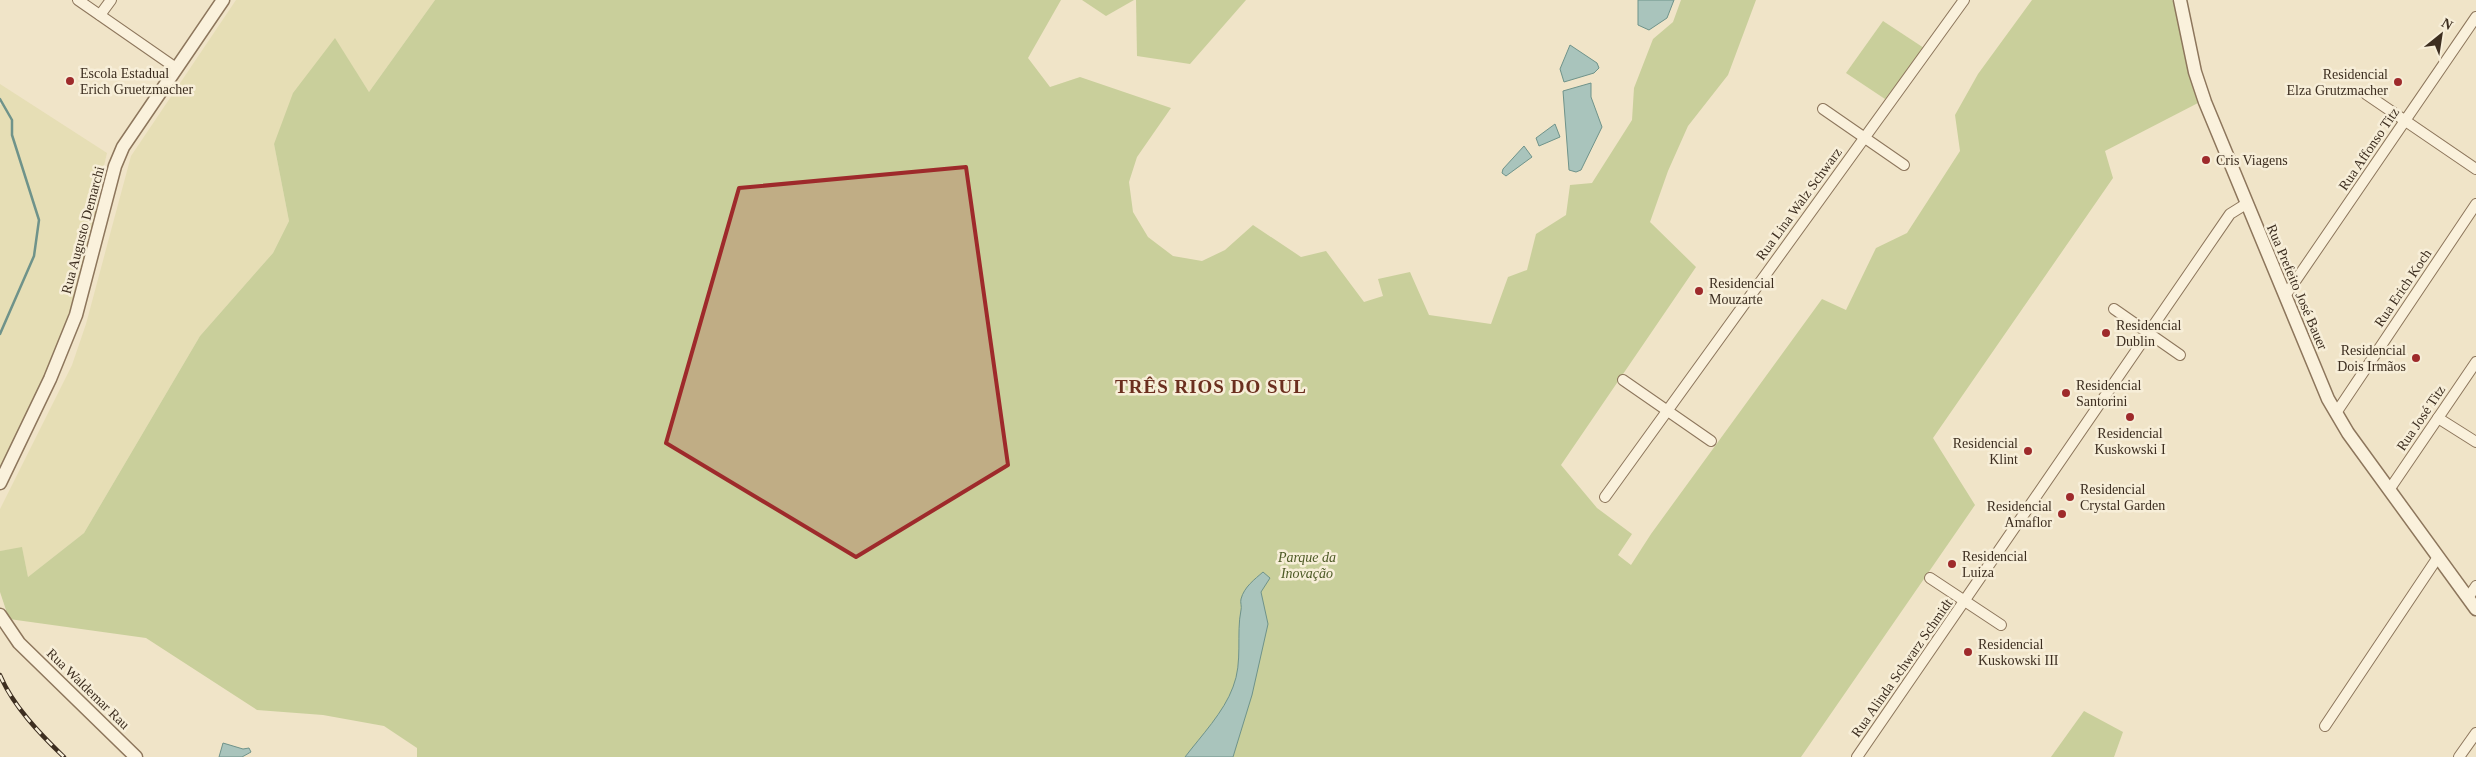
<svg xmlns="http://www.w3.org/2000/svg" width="2476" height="757" viewBox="0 0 2476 757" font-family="'Times New Roman',serif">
  <rect width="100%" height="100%" fill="#f0e4c8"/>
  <!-- farmland -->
  <g fill="#e6deb5">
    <polygon points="236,0 435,0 369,92 335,39 274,144 289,221 273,253 200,336 84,533 28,577 22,548 0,551 0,509 72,365 86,324 131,156"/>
    <polygon points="0,84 107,153 100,183 97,223 68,318 45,377 0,473 0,105 3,104 0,99"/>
  </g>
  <!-- green -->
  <g fill="#c9cf9b">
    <polygon points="435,0 1061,0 1028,58 1050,87 1080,77 1171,108 1137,157 1129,182 1133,212 1148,237 1173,256 1202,261 1225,250 1253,225 1301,257 1326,251 1364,302 1383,296 1378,279 1410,272 1429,315 1491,324 1508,277 1527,270 1536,234 1566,215 1570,185 1592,183 1632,120 1634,88 1653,39 1673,22 1681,0 1756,0 1728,75 1688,126 1668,171 1650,222 1696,267 1561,465 1597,508 1632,534 1618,555 1631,565 1651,534 1822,299 1846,310 1876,248 1907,233 1960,151 1955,115 1978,74 2032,0 2172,0 2177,8 2188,70 2198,103 2105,151 2113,178 1933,438 1975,505 1801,757 417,757 417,748 384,726 323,715 257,710 146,638 9,619 0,592 0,551 22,547 28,577 84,533 200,336 273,253 289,221 274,144 293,93 335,38 369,92"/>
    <polygon points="1082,0 1134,0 1106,16"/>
    <polygon points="1136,0 1246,0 1190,64 1137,56"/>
    <polygon points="1883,21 1924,48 1885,99 1846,73"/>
    <polygon points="2084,711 2123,732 2114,757 2051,757"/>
  </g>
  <!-- water -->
  <g fill="#a9c4bc" stroke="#6f938a">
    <polygon points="1638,0 1674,0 1667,18 1649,30 1638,25"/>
    <polygon points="1570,45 1597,63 1599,68 1594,73 1564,82 1560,69"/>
    <polygon points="1591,83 1591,97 1602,127 1581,170 1576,172 1569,170 1563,91"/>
    <polygon points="1555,124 1560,137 1539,146 1536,138"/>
    <polygon points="1524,146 1532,157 1506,176 1502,173 1503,169"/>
    <path d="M1263 572 1270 578 1261 592 1268 624 1252 695 1233 757H1185C1201 736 1224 712 1233 687 1243 662 1236 634 1241 610 1242 607 1240 602 1241 599 1244 587 1255 579 1263 572Z"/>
    <polygon points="223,743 243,749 249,748 251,752 242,757 219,757"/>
  </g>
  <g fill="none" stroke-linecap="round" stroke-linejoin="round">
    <!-- stream -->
    <polyline stroke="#6f938a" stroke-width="2.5" points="0,99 12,120 12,135 39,220 34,256 0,334"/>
    <defs>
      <g id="minor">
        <polyline points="78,0 176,68"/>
        <polyline points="100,15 111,0"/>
        <polyline points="2366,94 2476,169"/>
        <polyline points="1823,109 1904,165"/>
        <polyline points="2285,296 2476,17"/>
        <polyline points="2114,309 2180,355"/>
        <polyline points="1623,380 1711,441"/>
        <polyline points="2336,413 2476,204"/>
        <polyline points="2438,418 2476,442"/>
        <polyline points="2389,490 2476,362"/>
        <polyline points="1605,497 1964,0"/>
        <polyline points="1930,578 2001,625"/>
        <polyline points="2468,598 2476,586"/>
        <polyline points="2325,726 2438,557"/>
        <polyline points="1857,757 2230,214 2246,204"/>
        <polyline points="2459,757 2476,733"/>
      </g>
      <g id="tertiary">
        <polyline points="2180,0 2195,72 2205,102 2328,399 2348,433 2476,609"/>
        <polyline points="0,483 50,379 76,315 115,166 123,147 223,0"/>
        <polyline points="0,615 19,643 136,757"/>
      </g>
    </defs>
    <!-- minor casing -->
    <use href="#minor" stroke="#8d765c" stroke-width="12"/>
    <!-- tertiary casing -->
    <use href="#tertiary" stroke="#8d765c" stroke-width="15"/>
    <!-- minor -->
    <use href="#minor" stroke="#faf1dc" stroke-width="10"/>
    <!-- tertiary -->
    <use href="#tertiary" stroke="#faf1dc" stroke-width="12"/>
    <defs>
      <path id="rail" d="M0 675C13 706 40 734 64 757"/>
    </defs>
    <!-- rail casing -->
    <use href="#rail" stroke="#3d2e20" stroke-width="4.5"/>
    <!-- rail -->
    <use href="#rail" stroke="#f7eed8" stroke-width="2.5" stroke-dasharray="8" stroke-linecap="butt"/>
  </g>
  <!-- marked area -->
  <path fill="#9e2a2b" fill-opacity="0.2" stroke="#9e2a2b" stroke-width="4" stroke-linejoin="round" d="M966 167 1008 465 856 557 666 443 739 188Z"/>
  <!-- markers -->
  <g fill="#9e2a2b" stroke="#f7eed8" stroke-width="2">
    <circle cx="70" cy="81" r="5"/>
    <circle cx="2398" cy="82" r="5"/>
    <circle cx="2206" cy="160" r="5"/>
    <circle cx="1699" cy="291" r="5"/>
    <circle cx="2106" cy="333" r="5"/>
    <circle cx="2416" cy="358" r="5"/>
    <circle cx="2066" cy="393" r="5"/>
    <circle cx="2130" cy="417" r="5"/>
    <circle cx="2028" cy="451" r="5"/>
    <circle cx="2070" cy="497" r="5"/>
    <circle cx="2062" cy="514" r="5"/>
    <circle cx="1952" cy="564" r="5"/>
    <circle cx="1968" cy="652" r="5"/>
  </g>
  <g text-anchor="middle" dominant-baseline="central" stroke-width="5" stroke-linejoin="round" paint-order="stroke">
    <!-- poi labels -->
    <g font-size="14" fill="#3d2e20" stroke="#f7eed8" text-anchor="start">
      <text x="80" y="73">Escola Estadual<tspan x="80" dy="16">Erich Gruetzmacher</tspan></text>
      <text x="2388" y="74" text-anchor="end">Residencial<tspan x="2388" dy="16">Elza Grutzmacher</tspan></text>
      <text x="2216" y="160">Cris Viagens</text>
      <text x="1709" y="283">Residencial<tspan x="1709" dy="16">Mouzarte</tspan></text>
      <text x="2116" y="325">Residencial<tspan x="2116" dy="16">Dublin</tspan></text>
      <text x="2406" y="350" text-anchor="end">Residencial<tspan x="2406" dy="16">Dois Irmãos</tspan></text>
      <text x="2076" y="385">Residencial<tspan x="2076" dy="16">Santorini</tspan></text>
      <text x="2130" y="433" text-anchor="middle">Residencial<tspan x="2130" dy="16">Kuskowski I</tspan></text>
      <text x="2018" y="443" text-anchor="end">Residencial<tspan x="2018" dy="16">Klint</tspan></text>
      <text x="2080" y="489">Residencial<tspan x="2080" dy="16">Crystal Garden</tspan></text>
      <text x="2052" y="506" text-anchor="end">Residencial<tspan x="2052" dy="16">Amaflor</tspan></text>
      <text x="1962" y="556">Residencial<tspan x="1962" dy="16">Luiza</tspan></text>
      <text x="1978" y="644">Residencial<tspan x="1978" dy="16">Kuskowski III</tspan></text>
    </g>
    <!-- street labels -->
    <g font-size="14" fill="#3d2e20" stroke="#f7eed8">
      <text transform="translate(2369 149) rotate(-56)">Rua Affonso Titz</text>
      <text transform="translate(1799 204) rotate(-54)">Rua Lina Walz Schwarz</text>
      <text transform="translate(83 230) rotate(-75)">Rua Augusto Demarchi</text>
      <text transform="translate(2297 287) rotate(67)">Rua Prefeito José Bauer</text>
      <text transform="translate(2403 288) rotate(-56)">Rua Erich Koch</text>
      <text transform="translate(2421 418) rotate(-56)">Rua José Titz</text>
      <text transform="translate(1902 668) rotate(-55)">Rua Alinda Schwarz Schmidt</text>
      <text transform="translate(88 689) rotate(44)">Rua Waldemar Rau</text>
    </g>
    <!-- park labels -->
    <g font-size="14" font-style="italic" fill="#4d5a26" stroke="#f7eed8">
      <text x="1307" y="557">Parque da<tspan x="1307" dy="16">Inovação</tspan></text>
    </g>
    <!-- district labels -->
    <g font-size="19" font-weight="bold" letter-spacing="1" fill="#6b2e1e" stroke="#f7eed8">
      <text x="1211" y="386">TRÊS RIOS DO SUL</text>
    </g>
  </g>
  <!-- north arrow -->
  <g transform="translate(2441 35) rotate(30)" stroke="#f7eed8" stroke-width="4" paint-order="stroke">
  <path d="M0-4L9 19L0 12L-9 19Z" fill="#3d2e20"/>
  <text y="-8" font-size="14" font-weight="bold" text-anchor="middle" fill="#3d2e20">N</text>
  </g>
</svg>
